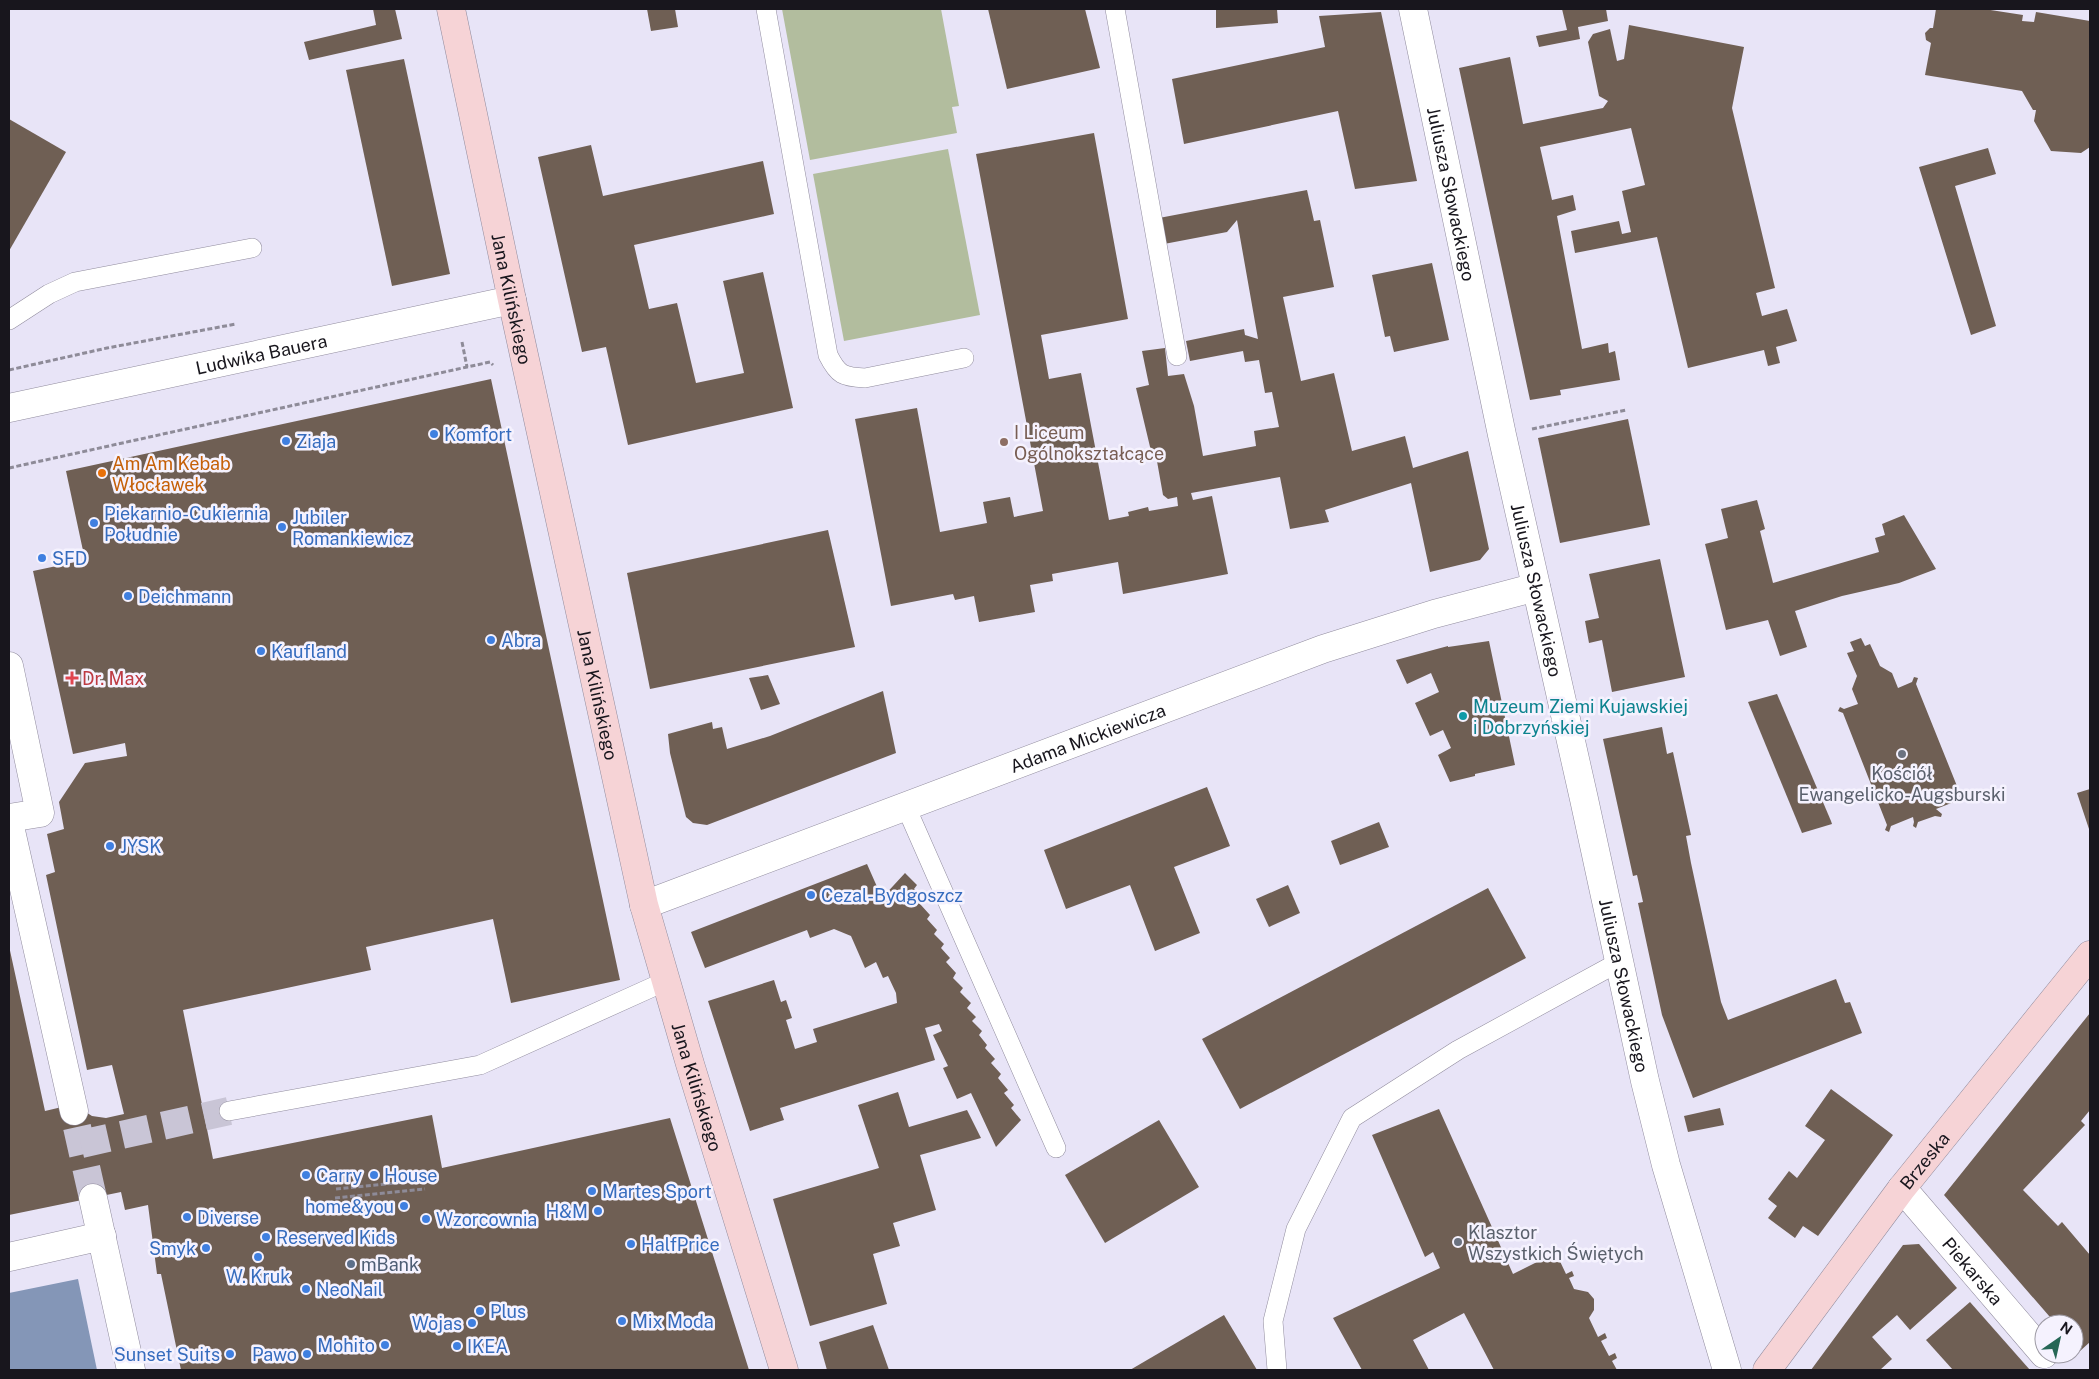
<svg xmlns="http://www.w3.org/2000/svg" width="2099" height="1379" viewBox="0 0 2099 1379" font-family="'Public Sans',sans-serif">
  <rect width="100%" height="100%" fill="#e8e4f7"/>
  <!-- green -->
  <g fill="#b2bd9e">
    <polygon points="782,9 941,9 959,106 952,107 957,133 810,160"/>
    <polygon points="948,149 980,315 844,341 813,174"/>
  </g>
  <!-- water -->
  <polygon fill="#8496b7" points="78,1279 97,1370 9,1370 9,1293"/>
  <!-- building -->
  <g fill="#6f5f54">
    <polygon points="373,9 395,9 402,39 309,60 304,42 376,25"/>
    <polygon points="647,9 675,9 678,27 651,31"/>
    <polygon points="988,9 1085,9 1100,68 1007,89"/>
    <polygon points="1216,9 1277,9 1278,23 1216,28"/>
    <polygon points="1562,9 1606,9 1608,21 1578,27 1580,39 1539,47 1536,36 1567,30"/>
    <polygon points="1936,9 1984,9 2023,15 2022,21 2034,22 2036,12 2090,21 2090,147 2081,153 2051,151 2034,121 2036,110 2033,110 2022,91 1925,75 1931,43 1926,40 1925,33 1930,28 1933,28"/>
    <polygon points="1381,12 1417,181 1355,189 1338,111 1184,144 1172,79 1325,47 1319,16"/>
    <polygon points="1629,25 1744,47 1732,108 1775,288 1756,293 1762,316 1787,309 1797,341 1776,347 1780,363 1768,366 1764,350 1688,368 1657,237 1575,253 1571,231 1619,221 1622,234 1631,232 1622,191 1645,185 1631,128 1540,147 1552,200 1573,195 1576,210 1557,216 1582,349 1608,343 1609,353 1615,351 1620,380 1560,390 1561,395 1530,400 1459,68 1510,57 1523,124 1603,108 1608,101 1599,96 1588,42 1593,34 1610,29 1617,61 1624,59"/>
    <polygon points="404,59 450,274 392,286 346,70"/>
    <polygon points="9,119 66,152 9,251"/>
    <polygon points="1094,133 1128,319 1041,335 1049,379 1081,373 1109,520 1129,516 1128,512 1148,507 1149,511 1178,506 1177,497 1168,499 1163,495 1155,450 1151,451 1136,388 1149,385 1142,351 1165,348 1168,376 1184,374 1194,406 1203,456 1256,446 1254,431 1279,427 1272,392 1265,393 1259,360 1245,362 1243,351 1190,361 1186,341 1244,329 1245,335 1258,339 1237,220 1227,232 1164,244 1159,218 1307,190 1314,221 1320,220 1334,287 1283,297 1301,381 1334,373 1352,451 1405,436 1413,468 1468,451 1489,549 1480,560 1430,572 1411,483 1325,510 1329,522 1290,529 1280,477 1191,493 1193,500 1212,496 1228,574 1123,594 1118,562 1052,574 1053,581 1030,585 1035,612 979,622 974,596 955,600 953,594 891,606 855,419 917,408 940,532 987,523 983,502 1010,497 1014,517 1043,511 976,154"/>
    <polygon points="591,145 603,196 763,161 774,214 634,245 649,309 677,303 696,383 744,373 723,281 763,272 793,408 628,445 606,347 582,352 538,157"/>
    <polygon points="1988,148 1996,174 1955,186 1996,326 1971,335 1919,167"/>
    <polygon points="1432,263 1449,340 1394,352 1390,336 1385,337 1372,275"/>
    <polygon points="491,379 620,980 511,1003 493,919 366,947 371,970 183,1010 213,1159 432,1115 442,1168 670,1118 749,1370 181,1370 161,1274 157,1274 148,1205 125,1210 121,1192 9,1215 9,946 45,1111 62,1107 81,1109 92,1116 106,1118 124,1114 112,1065 87,1070 46,875 55,872 47,834 64,829 59,802 85,763 127,756 125,743 73,754 33,571 85,560 66,471"/>
    <polygon points="1628,419 1650,525 1560,543 1538,438"/>
    <polygon points="1757,500 1765,529 1760,531 1773,583 1879,552 1875,538 1885,535 1882,524 1904,515 1936,569 1899,583 1842,596 1795,611 1807,647 1780,656 1768,620 1726,630 1705,544 1728,538 1721,509"/>
    <polygon points="828,530 855,647 650,689 627,573"/>
    <polygon points="1660,559 1685,677 1612,692 1602,640 1589,643 1585,621 1599,618 1589,574"/>
    <polygon points="1861,638 1865,646 1870,644 1880,666 1892,673 1898,688 1912,682 1914,677 1918,678 1916,684 1961,796 1966,797 1964,801 1959,800 1936,809 1942,814 1941,817 1935,816 1918,822 1916,828 1913,826 1914,822 1913,817 1891,826 1889,832 1885,830 1887,825 1843,713 1838,711 1840,707 1844,709 1858,704 1852,689 1857,676 1847,653 1854,651 1850,642"/>
    <polygon points="1489,641 1515,765 1475,774 1475,776 1450,782 1438,755 1451,748 1443,730 1430,736 1415,703 1439,692 1431,673 1407,684 1396,660 1448,646 1448,647"/>
    <polygon points="768,675 780,704 761,710 749,678"/>
    <polygon points="883,691 896,753 707,825 693,823 686,817 670,753 668,734 712,722 713,729 722,727 727,749 770,736"/>
    <polygon points="1777,694 1831,821 1832,824 1802,833 1748,702"/>
    <polygon points="1662,727 1667,754 1673,752 1691,835 1686,836 1691,863 1721,1002 1728,1020 1836,979 1845,1003 1850,1002 1862,1033 1693,1098 1662,1015 1638,903 1643,902 1637,875 1633,876 1603,739"/>
    <polygon points="1207,787 1230,846 1174,867 1200,933 1155,951 1130,885 1066,909 1044,850"/>
    <polygon points="2090,789 2090,832 2077,793"/>
    <polygon points="1379,822 1389,847 1340,865 1331,841"/>
    <polygon points="867,864 882,898 905,873 917,885 914,889 924,900 920,904 930,915 927,919 937,930 934,934 944,944 941,948 950,958 946,962 956,973 953,978 963,988 960,992 971,1003 967,1008 976,1017 972,1021 982,1031 979,1035 987,1045 985,1048 995,1059 991,1063 1001,1074 998,1078 1008,1090 1004,1093 1014,1105 1011,1108 1021,1120 996,1147 971,1093 957,1099 943,1068 948,1066 933,1035 942,1031 939,1024 925,1028 935,1060 780,1108 784,1120 750,1131 708,1001 774,980 781,1002 786,1000 792,1018 786,1020 795,1049 817,1042 813,1029 897,1003 896,993 888,976 883,978 876,962 865,968 851,936 834,929 810,938 807,930 705,968 691,932"/>
    <polygon points="1288,885 1300,913 1269,927 1256,899"/>
    <polygon points="1488,888 1526,958 1240,1109 1202,1039"/>
    <polygon points="2090,1013 2090,1110 2081,1121 2085,1125 2023,1190 2058,1226 2062,1222 2090,1255 2090,1342 2080,1351 2074,1344 2074,1324 2056,1324 1944,1195"/>
    <polygon points="1831,1089 1893,1135 1818,1236 1803,1226 1795,1238 1768,1218 1777,1206 1768,1199 1789,1171 1797,1178 1825,1140 1805,1126"/>
    <polygon points="898,1092 909,1127 967,1110 981,1138 920,1155 936,1210 893,1223 900,1246 873,1254 887,1304 810,1326 773,1199 879,1168 858,1105"/>
    <polygon points="1720,1108 1724,1125 1688,1132 1684,1116"/>
    <polygon points="1439,1109 1513,1274 1553,1254 1555,1250 1558,1251 1557,1255 1566,1274 1572,1271 1574,1276 1569,1278 1574,1289 1588,1292 1594,1299 1594,1310 1589,1318 1598,1337 1605,1333 1607,1338 1601,1341 1609,1356 1615,1353 1617,1358 1612,1361 1617,1370 1494,1370 1464,1313 1413,1340 1429,1370 1362,1370 1333,1318 1440,1268 1433,1252 1425,1257 1372,1135"/>
    <polygon points="1159,1120 1199,1187 1105,1243 1065,1175"/>
    <polygon points="1919,1244 1957,1288 1910,1330 1897,1315 1872,1337 1892,1359 1880,1370 1811,1370 1903,1245"/>
    <polygon points="1970,1302 2030,1370 1953,1370 1926,1340"/>
    <polygon points="1224,1315 1257,1370 1130,1370"/>
    <polygon points="873,1325 889,1370 827,1370 819,1342"/>
  </g>
  <g fill="none" stroke-linecap="round" stroke-linejoin="round">
    <!-- street-tunnel -->
    <g stroke="#c9c5d6" stroke-width="28" stroke-dasharray="28 14" stroke-linecap="butt">
      <polyline points="77,1127 93,1198"/>
      <polyline points="81,1144 229,1111"/>
    </g>
    <defs>
      <g id="lane">
        <path d="M766 9 828 355C838 375 843 377 865 378L964 358"/>
        <polyline points="1115,9 1177,356"/>
        <polyline points="9,320 49,294 75,282 252,248"/>
        <polyline points="906,807 1056,1148"/>
        <polyline points="229,1111 480,1065 666,981"/>
        <polyline points="1277,1370 1273,1321 1296,1229 1352,1118 1458,1050 1619,962"/>
      </g>
      <g id="street">
        <path id="s1" d="M1413 9 1502 435 1584 799 1645 1081 1666 1165 1727 1370"/>
        <path id="s2" d="M9 408 512 300"/>
        <polyline points="9,666 40,813 9,818"/>
        <polyline points="9,822 74,1111"/>
        <path id="s3" d="M644 905 1323 649 1434 614 1536 587"/>
        <path id="s4" d="M1902 1188 2044 1354"/>
        <polyline points="93,1198 131,1370"/>
        <polyline points="9,1257 102,1236"/>
      </g>
      <g id="secondary">
        <path id="s5" d="M451 9 512 300 644 905 690 1064 784 1370"/>
        <path id="s6" d="M1767 1370 1902 1188 2090 955"/>
      </g>
    </defs>
    <!-- lane casing -->
    <use href="#lane" stroke="#918c9e" stroke-width="20"/>
    <!-- street casing -->
    <use href="#street" stroke="#918c9e" stroke-width="29"/>
    <!-- secondary casing -->
    <use href="#secondary" stroke="#918c9e" stroke-width="29"/>
    <!-- path -->
    <g stroke="#8e8b98" stroke-width="3" stroke-dasharray="5 2.5" stroke-linecap="butt">
      <polyline points="462,342 467,367"/>
      <polyline points="9,370 107,348 236,324"/>
      <polyline points="1532,429 1626,410"/>
      <polyline points="9,468 467,367 490,362 493,365"/>
      <polyline points="336,1189 426,1180"/>
      <polyline points="335,1198 425,1189"/>
    </g>
    <!-- lane -->
    <use href="#lane" stroke="#fff" stroke-width="19"/>
    <!-- street -->
    <use href="#street" stroke="#fff" stroke-width="28"/>
    <!-- secondary -->
    <use href="#secondary" stroke="#f6d3d6" stroke-width="28"/>
  </g>
  <!-- markers -->
  <g fill="#3f7fe0" stroke="#f5f2fe" stroke-width="2">
    <circle cx="434" cy="434" r="5"/>
    <circle cx="286" cy="441" r="5"/>
    <circle cx="94" cy="523" r="5"/>
    <circle cx="282" cy="527" r="5"/>
    <circle cx="42" cy="558" r="5"/>
    <circle cx="128" cy="596" r="5"/>
    <circle cx="491" cy="640" r="5"/>
    <circle cx="261" cy="651" r="5"/>
    <circle cx="110" cy="846" r="5"/>
    <circle cx="811" cy="895" r="5"/>
    <circle cx="306" cy="1175" r="5"/>
    <circle cx="374" cy="1175" r="5"/>
    <circle cx="592" cy="1191" r="5"/>
    <circle cx="404" cy="1206" r="5"/>
    <circle cx="598" cy="1211" r="5"/>
    <circle cx="187" cy="1217" r="5"/>
    <circle cx="426" cy="1219" r="5"/>
    <circle cx="266" cy="1237" r="5"/>
    <circle cx="631" cy="1244" r="5"/>
    <circle cx="206" cy="1248" r="5"/>
    <circle cx="258" cy="1257" r="5"/>
    <circle cx="306" cy="1289" r="5"/>
    <circle cx="480" cy="1311" r="5"/>
    <circle cx="622" cy="1321" r="5"/>
    <circle cx="472" cy="1323" r="5"/>
    <circle cx="385" cy="1345" r="5"/>
    <circle cx="457" cy="1346" r="5"/>
    <circle cx="230" cy="1354" r="5"/>
    <circle cx="307" cy="1354" r="5"/>
  </g>
  <circle fill="#8d6e63" stroke="#f5f2fe" stroke-width="2" cx="1004" cy="442" r="5"/>
  <circle fill="#e8710a" stroke="#f5f2fe" stroke-width="2" cx="102" cy="473" r="5"/>
  <path fill="#e0444e" stroke="#f5f2fe" stroke-width="2" d="M69.5 670.5h5v5h5v5h-5v5h-5v-5h-5v-5h5z"/>
  <circle fill="#0f9aa8" stroke="#f5f2fe" stroke-width="2" cx="1463" cy="716" r="5"/>
  <g fill="#6b7280" stroke="#f5f2fe" stroke-width="2">
    <circle cx="1902" cy="754" r="5"/>
    <circle cx="1458" cy="1242" r="5"/>
  </g>
  <circle fill="#5c6f8a" stroke="#f5f2fe" stroke-width="2" cx="351" cy="1264" r="5"/>
  <g text-anchor="middle" dominant-baseline="central" stroke-width="5" stroke-linejoin="round" paint-order="stroke">
    <!-- street labels -->
    <g font-size="18" fill="#18161d" stroke="#f5f2fe">
      <text stroke="none"><textPath href="#s1" startOffset="189">Juliusza Słowackiego</textPath></text>
      <text stroke="none"><textPath href="#s5" startOffset="296">Jana Kilińskiego</textPath></text>
      <text stroke="none"><textPath href="#s2" startOffset="258">Ludwika Bauera</textPath></text>
      <text stroke="none"><textPath href="#s1" startOffset="594">Juliusza Słowackiego</textPath></text>
      <text stroke="none"><textPath href="#s5" startOffset="701">Jana Kilińskiego</textPath></text>
      <text stroke="none"><textPath href="#s3" startOffset="474">Adama Mickiewicza</textPath></text>
      <text stroke="none"><textPath href="#s1" startOffset="999">Juliusza Słowackiego</textPath></text>
      <text stroke="none"><textPath href="#s5" startOffset="1106">Jana Kilińskiego</textPath></text>
      <text stroke="none"><textPath href="#s6" startOffset="262">Brzeska</textPath></text>
      <text stroke="none"><textPath href="#s4" startOffset="109">Piekarska</textPath></text>
    </g>
    <!-- education labels -->
    <g font-size="18" fill="#785e54" stroke="#f5f2fe" text-anchor="start">
      <text x="1014" y="432">I Liceum<tspan x="1014" dy="21">Ogólnokształcące</tspan></text>
    </g>
    <!-- shop labels -->
    <g font-size="18" fill="#366cbe" stroke="#f5f2fe" text-anchor="start">
      <text x="444" y="434">Komfort</text>
      <text x="296" y="441">Ziaja</text>
      <text x="104" y="513">Piekarnio-Cukiernia<tspan x="104" dy="21">Południe</tspan></text>
      <text x="292" y="517">Jubiler<tspan x="292" dy="21">Romankiewicz</tspan></text>
      <text x="52" y="558">SFD</text>
      <text x="138" y="596">Deichmann</text>
      <text x="501" y="640">Abra</text>
      <text x="271" y="651">Kaufland</text>
      <text x="120" y="846">JYSK</text>
      <text x="821" y="895">Cezal-Bydgoszcz</text>
      <text x="316" y="1175">Carry</text>
      <text x="384" y="1175">House</text>
      <text x="602" y="1191">Martes Sport</text>
      <text x="394" y="1206" text-anchor="end">home&amp;you</text>
      <text x="588" y="1211" text-anchor="end">H&amp;M</text>
      <text x="197" y="1217">Diverse</text>
      <text x="436" y="1219">Wzorcownia</text>
      <text x="276" y="1237">Reserved Kids</text>
      <text x="641" y="1244">HalfPrice</text>
      <text x="196" y="1248" text-anchor="end">Smyk</text>
      <text x="258" y="1276" text-anchor="middle">W. Kruk</text>
      <text x="316" y="1289">NeoNail</text>
      <text x="490" y="1311">Plus</text>
      <text x="632" y="1321">Mix Moda</text>
      <text x="462" y="1323" text-anchor="end">Wojas</text>
      <text x="375" y="1345" text-anchor="end">Mohito</text>
      <text x="467" y="1346">IKEA</text>
      <text x="220" y="1354" text-anchor="end">Sunset Suits</text>
      <text x="297" y="1354" text-anchor="end">Pawo</text>
    </g>
    <!-- food labels -->
    <g font-size="18" fill="#c56008" stroke="#f5f2fe" text-anchor="start">
      <text x="112" y="463">Am Am Kebab<tspan x="112" dy="21">Włocławek</tspan></text>
    </g>
    <!-- health labels -->
    <g font-size="18" fill="#be3a42" stroke="#f5f2fe" text-anchor="start">
      <text x="82" y="678">Dr. Max</text>
    </g>
    <!-- culture labels -->
    <g font-size="18" fill="#0d838f" stroke="#f5f2fe" text-anchor="start">
      <text x="1473" y="706">Muzeum Ziemi Kujawskiej<tspan x="1473" dy="21">i Dobrzyńskiej</tspan></text>
    </g>
    <!-- worship labels -->
    <g font-size="18" fill="#5b616d" stroke="#f5f2fe">
      <text x="1902" y="773">Kościół<tspan x="1902" dy="21">Ewangelicko-Augsburski</tspan></text>
      <text x="1468" y="1232" text-anchor="start">Klasztor<tspan x="1468" dy="21">Wszystkich Świętych</tspan></text>
    </g>
    <!-- service labels -->
    <g font-size="18" fill="#4e5e75" stroke="#f5f2fe" text-anchor="start">
      <text x="361" y="1264">mBank</text>
    </g>
  </g>
  <!-- border -->
  <rect width="2099" height="1379" fill="none" stroke="#18161d" stroke-width="20"/>
  <!-- north arrow -->
  <g transform="translate(2059 1339) rotate(34)"><circle r="24" fill="#f5f2fe" stroke="#9d9aa4"/>
  <path d="M0-4L9 19L0 12L-9 19Z" fill="#266756"/>
  <text y="-8" font-size="14" font-weight="bold" text-anchor="middle" fill="#18161d">N</text>
  </g>
</svg>
